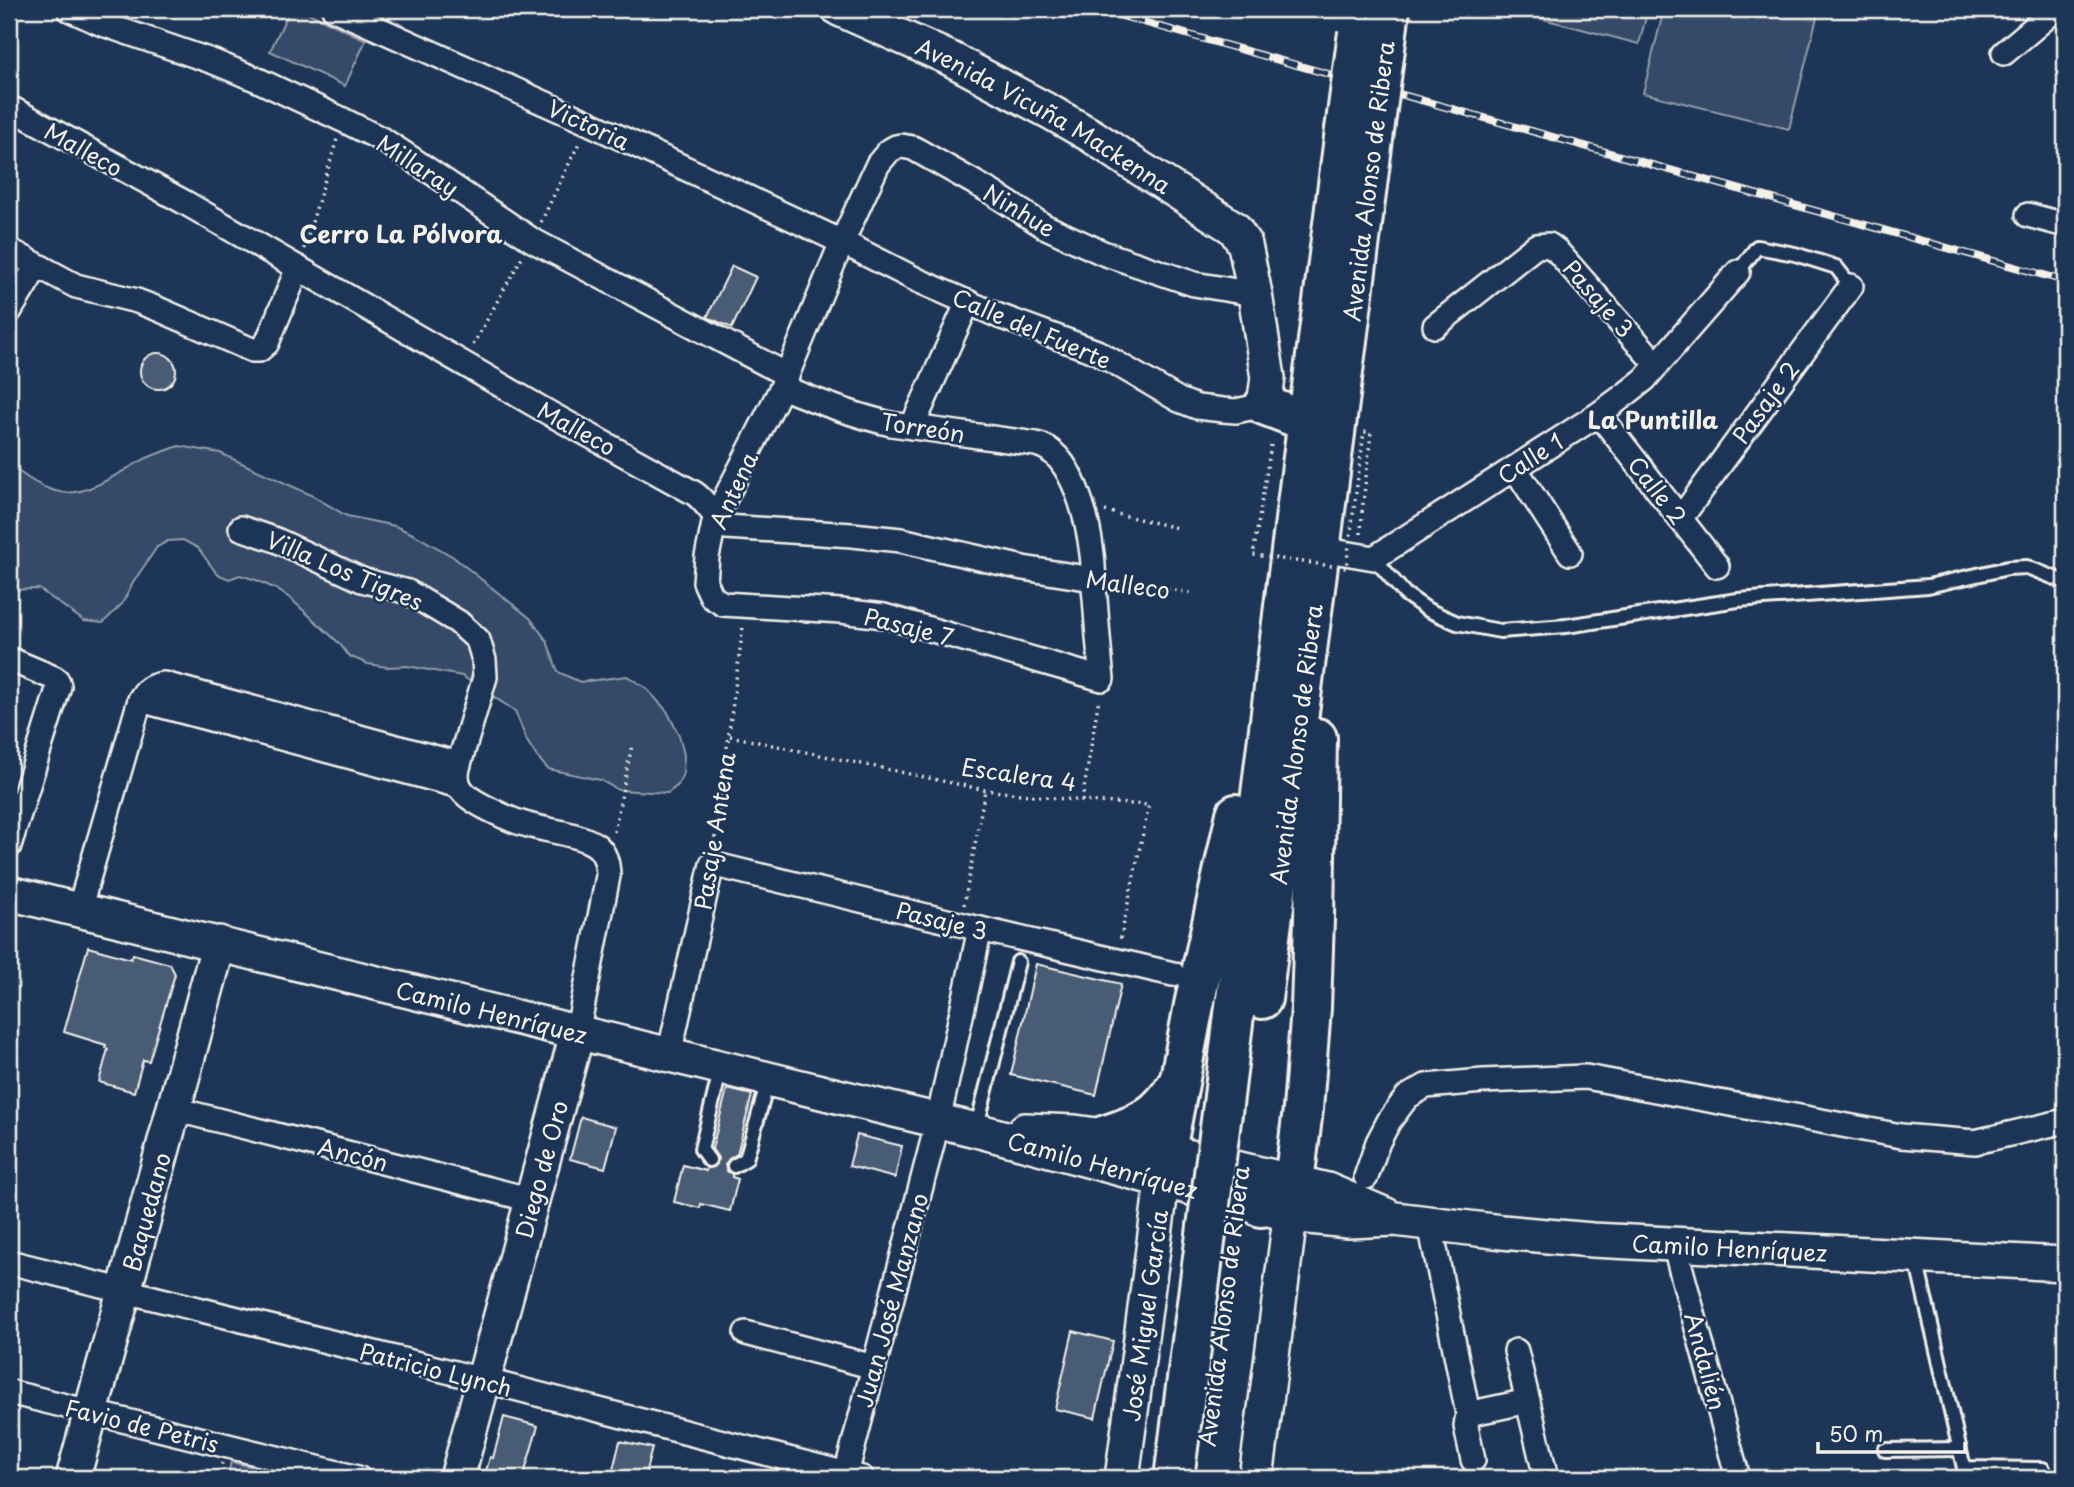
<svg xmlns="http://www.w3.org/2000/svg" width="2074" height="1487" viewBox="0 0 2074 1487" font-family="'Playpen Sans',sans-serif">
  <rect width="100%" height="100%" fill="#1d3557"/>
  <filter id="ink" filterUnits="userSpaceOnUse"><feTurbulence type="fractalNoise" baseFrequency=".0143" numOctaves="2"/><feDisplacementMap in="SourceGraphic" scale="14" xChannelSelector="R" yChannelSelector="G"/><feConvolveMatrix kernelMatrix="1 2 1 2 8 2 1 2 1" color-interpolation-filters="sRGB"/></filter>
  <g filter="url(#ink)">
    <!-- green -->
    <g fill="#354a67" stroke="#949ea8" stroke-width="2">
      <polygon points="290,9 300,9 366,40 345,86 270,51"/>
      <polygon points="1505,9 1648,9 1639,44"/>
      <polygon points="1664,9 1819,9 1789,129 1643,93"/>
      <path d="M179 446 220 453 311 495 347 516 395 526 413 534 452 556 530 618 547 641 558 672 580 682 627 676 646 688 667 711 679 735 684 755 683 774 678 785 668 793 618 790 600 780 548 769 537 757 527 741 515 711 462 676 407 666 387 667 368 664 349 656 339 643 291 599 276 589 256 580 240 575 229 579 217 574 198 548 183 540 168 541 157 547 134 581 122 604 103 623 84 621 39 589 9 590V464C66 510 82 494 139 462 151 455 166 451 179 446Z"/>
      <polygon points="231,1462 297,1478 227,1478"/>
    </g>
    <!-- building -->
    <g fill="#485b74" stroke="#f4f1e8" stroke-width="2">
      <polygon points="732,266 756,277 732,328 707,317"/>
      <circle cx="158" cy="371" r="18"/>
      <polygon points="88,947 131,959 133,954 170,964 175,974 149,1061 143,1060 134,1092 99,1082 108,1049 105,1048 106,1045 64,1032"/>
      <polygon points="1036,964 1121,984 1096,1095 1011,1075"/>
      <polygon points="727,1089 752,1095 737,1154 729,1159 725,1165 727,1171 732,1174 732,1177 738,1179 730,1211 701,1204 700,1208 674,1202 683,1165 706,1171 707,1168 714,1167 717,1164 718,1158 712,1149"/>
      <polygon points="581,1117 616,1127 605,1168 570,1159"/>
      <polygon points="857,1135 902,1146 895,1178 849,1166"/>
      <polygon points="1073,1331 1113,1341 1095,1418 1055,1409"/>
      <polygon points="504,1417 538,1426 523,1478 484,1478 490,1457 493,1458"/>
      <polygon points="620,1441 652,1448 644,1478 611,1478"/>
    </g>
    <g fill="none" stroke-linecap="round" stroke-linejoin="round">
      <defs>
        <g id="lane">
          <polyline points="1738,272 1757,247 1795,254 1836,267 1851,286"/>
          <polyline points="1374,558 1405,594 1428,610 1457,623 1500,631 1566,626 1738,600 1928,586 2008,568 2027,567 2065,582"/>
          <polyline points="2064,834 2065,835"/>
          <polyline points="976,1130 1018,962"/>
          <polyline points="709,1160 701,1149 718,1080 712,1071"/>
          <polyline points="734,1166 746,1159 765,1092 773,1086"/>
          <polyline points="1916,1259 1964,1468 2043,1469"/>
          <polyline points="1885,1450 1960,1449"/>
        </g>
        <g id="street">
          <polyline points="69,9 100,23 214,62 258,80 343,120 383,140 409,157 532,240 787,375"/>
          <polyline points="334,9 589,123 842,242 917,280 999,316 1097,352 1179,400 1197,407 1223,410 1236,411 1264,405"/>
          <polyline points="2004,53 2056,9"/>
          <path d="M9 107 184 202 549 413 694 493C706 501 713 516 726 527L852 535 901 540 1023 568 1093 579"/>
          <polyline points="2028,215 2065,225"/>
          <polyline points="9,250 76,286 137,301 158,309 252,350 259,350 267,343 298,268"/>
          <polyline points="9,312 37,266"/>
          <polyline points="1435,326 1536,246 1549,245 1557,251 1657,365"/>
          <path d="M782 387C818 402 853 415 891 424L1036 444C1073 452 1088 521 1092 554 1094 569 1093 583 1095 598 1097 625 1099 652 1102 679L884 616 841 611 723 604 712 597 705 582 707 557 715 518 782 387 842 242 878 164 889 151 896 147 901 146 913 148 991 192 1044 226 1103 253 1194 284 1255 294"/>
          <polyline points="1599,414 1717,566"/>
          <polyline points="912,427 968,302"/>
          <polyline points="1515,468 1570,553"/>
          <polyline points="1680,519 1851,286"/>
          <polyline points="241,528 276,540 362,580 408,592 458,622 478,640 484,660 485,677 459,764"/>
          <polyline points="1321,549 1374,558 1599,414 1626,394 1645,379 1657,365 1738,272"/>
          <polyline points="9,659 54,678 57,680 59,686 9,846"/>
          <polyline points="140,700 459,786"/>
          <path d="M79 910 140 700C145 689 153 685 164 684L459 764C452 786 464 796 483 806 498 814 512 821 528 825 548 831 581 834 597 846 606 854 608 864 608 876L577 1034"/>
          <polyline points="669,1055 712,864 980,929 1173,974"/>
          <polyline points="174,1109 532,1200"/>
          <polyline points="1366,1177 1378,1142 1389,1121 1407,1097 1426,1086 1483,1081 1586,1077 1901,1136 1975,1142 2065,1121"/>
          <polyline points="1430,1224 1468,1414 1528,1401"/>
          <polyline points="1674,1244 1738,1478"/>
          <polyline points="9,1262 483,1380 862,1478"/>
          <polyline points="746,1333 874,1367"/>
          <polyline points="1516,1351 1546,1478"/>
          <polyline points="9,1392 358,1478"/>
          <polyline points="1468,1414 1466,1426 1473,1460"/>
          <polyline points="845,1478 938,1121 980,929"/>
        </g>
        <g id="secondary">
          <path id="s1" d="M839 9 949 58 1052 113 1092 136 1132 163 1234 228 1245 245 1255 294 1268 378 1264 405"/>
          <path id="s2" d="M9 893 976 1130 1291 1215 1348 1221 1395 1219 1502 1232 1592 1240 2065 1264"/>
          <polyline points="1025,1130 1075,1132 1103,1136 1327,1190 1386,1215"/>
          <path id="s3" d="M73 1478 219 943"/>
          <path id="s4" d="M457 1478 577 1034"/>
          <path id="s5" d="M1122 1478 1165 1161"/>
          <polyline points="1256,1478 1293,1195"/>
        </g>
        <g id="highway">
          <polyline points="1386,41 1390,9"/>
          <polyline points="1264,405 1308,422"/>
          <path id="s6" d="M1262 999 1373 139"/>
          <polyline points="1222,1113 1286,590 1345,130"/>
          <path d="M1103 1136C1139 1125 1159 1116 1178 1083"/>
          <polyline points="1166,1151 1194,1005 1236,814"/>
          <polyline points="1261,1207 1280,1200 1286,1195 1294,1182 1303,1109 1311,1008 1314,919 1317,738"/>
          <polyline points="1174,1478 1207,1227"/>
        </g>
      </defs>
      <!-- lane casing -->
      <use href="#lane" stroke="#f4f1e8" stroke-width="18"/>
      <!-- street casing -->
      <use href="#street" stroke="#f4f1e8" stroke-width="28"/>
      <!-- secondary casing -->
      <use href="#secondary" stroke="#f4f1e8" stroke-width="38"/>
      <!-- highway casing -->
      <use href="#highway" stroke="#f4f1e8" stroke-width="44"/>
      <!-- path -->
      <g stroke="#f4f1e8" stroke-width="3.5" stroke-dasharray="2 5" stroke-linecap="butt">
        <polyline points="9,21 19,9"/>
        <polyline points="541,222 580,141"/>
        <polyline points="304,249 337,139"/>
        <polyline points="473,345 522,257"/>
        <polyline points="1105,511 1177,528"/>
        <polyline points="1361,534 1362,512"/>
        <polyline points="1112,582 1192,593"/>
        <polyline points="730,736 985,790 1082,801 1149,805 1120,941"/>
        <polyline points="1082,801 1099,698"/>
        <polyline points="614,832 632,745"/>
        <polyline points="714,845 743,627"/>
        <polyline points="964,905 985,790"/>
        <polyline points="240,1470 244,1478"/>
        <polyline points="218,1478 222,1463"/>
      </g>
      <!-- lane -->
      <use href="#lane" stroke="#1d3557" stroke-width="12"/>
      <!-- street -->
      <use href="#street" stroke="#1d3557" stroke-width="23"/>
      <!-- secondary -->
      <use href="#secondary" stroke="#1d3557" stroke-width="33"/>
      <!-- highway -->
      <use href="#highway" stroke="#1d3557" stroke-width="38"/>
      <defs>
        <polyline id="rail" points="1097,9 2065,281"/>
      </defs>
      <!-- rail casing -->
      <use href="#rail" stroke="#f4f1e8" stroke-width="8"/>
      <!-- rail -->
      <use href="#rail" stroke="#1d3557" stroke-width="5" stroke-dasharray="16" stroke-linecap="butt"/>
      <defs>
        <g id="highway-bridge">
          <polyline points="1345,130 1358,33"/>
          <polyline points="1373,139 1386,41"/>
          <polyline points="1207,1227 1222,1113"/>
        </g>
      </defs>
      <!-- highway-bridge casing -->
      <use href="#highway-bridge" stroke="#f4f1e8" stroke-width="44" stroke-linecap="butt"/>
      <!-- path-bridge -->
      <polyline stroke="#f4f1e8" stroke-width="3.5" stroke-dasharray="2 5" stroke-linecap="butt" points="1271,445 1253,555 1346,568 1364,432 1371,433 1362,512"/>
      <!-- highway-bridge -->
      <use href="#highway-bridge" stroke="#1d3557" stroke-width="38"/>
    </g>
  </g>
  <g text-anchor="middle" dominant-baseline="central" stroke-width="5" stroke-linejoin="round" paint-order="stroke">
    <!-- street labels -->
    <g font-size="23" fill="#f4f1e8" stroke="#1d3557">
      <text stroke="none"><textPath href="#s1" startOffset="231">Avenida Vicuña Mackenna</textPath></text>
      <text transform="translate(589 124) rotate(25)">Victoria</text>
      <text transform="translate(84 149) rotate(29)">Malleco</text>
      <text transform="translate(418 165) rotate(33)">Millaray</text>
      <text transform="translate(1368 181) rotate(-83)">Avenida Alonso de Ribera</text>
      <text transform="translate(1020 210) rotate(31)">Ninhue</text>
      <text transform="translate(1599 298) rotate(49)">Pasaje 3</text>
      <text transform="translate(1032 328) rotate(23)">Calle del Fuerte</text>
      <text transform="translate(1765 402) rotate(-54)">Pasaje 2</text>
      <text transform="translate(923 427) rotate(9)">Torreón</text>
      <text transform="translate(577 428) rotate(29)">Malleco</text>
      <text transform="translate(1530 458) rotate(-33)">Calle 1</text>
      <text transform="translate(733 490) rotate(-65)">Antena</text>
      <text transform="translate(1658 490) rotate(52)">Calle 2</text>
      <text transform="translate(345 570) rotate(23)">Villa Los Tigres</text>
      <text transform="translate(1128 584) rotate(8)">Malleco</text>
      <text transform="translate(909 626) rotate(14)">Pasaje 7</text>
      <text stroke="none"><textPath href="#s6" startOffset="257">Avenida Alonso de Ribera</textPath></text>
      <text transform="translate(1019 774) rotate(8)">Escalera 4</text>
      <text transform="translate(714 831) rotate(-81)">Pasaje Antena</text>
      <text transform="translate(942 920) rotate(14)">Pasaje 3</text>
      <text stroke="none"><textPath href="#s2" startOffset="497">Camilo Henríquez</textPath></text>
      <text transform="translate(353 1154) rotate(14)">Ancón</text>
      <text stroke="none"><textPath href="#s2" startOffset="1127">Camilo Henríquez</textPath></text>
      <text stroke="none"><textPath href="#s4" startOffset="320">Diego de Oro</textPath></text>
      <text stroke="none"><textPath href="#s3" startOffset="276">Baquedano</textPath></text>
      <text stroke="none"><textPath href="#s2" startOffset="1762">Camilo Henríquez</textPath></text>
      <text transform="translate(891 1300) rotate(-75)">Juan José Manzano</text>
      <text transform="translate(1223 1306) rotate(-83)">Avenida Alonso de Ribera</text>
      <text stroke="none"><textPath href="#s5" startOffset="164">José Miguel García</textPath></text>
      <text transform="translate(1706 1361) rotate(75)">Andalién</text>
      <text transform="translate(436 1369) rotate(14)">Patricio Lynch</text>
      <text transform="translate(142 1425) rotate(14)">Favio de Petris</text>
    </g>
    <!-- neighbourhood labels -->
    <g font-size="24" font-weight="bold" fill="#f4f1e8" stroke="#1d3557">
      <text x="401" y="233">Cerro La Pólvora</text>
      <text x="1653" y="419">La Puntilla</text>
    </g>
  </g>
  <!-- margin -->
  <rect width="2074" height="1487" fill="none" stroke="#1d3557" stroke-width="35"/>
  <rect x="18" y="18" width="2039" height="1452" fill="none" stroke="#f4f1e8" stroke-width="2.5" filter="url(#ink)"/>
  <!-- scale -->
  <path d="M1818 1442v10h147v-10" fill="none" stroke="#f4f1e8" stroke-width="3.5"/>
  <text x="1829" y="1442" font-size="21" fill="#f4f1e8" stroke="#1d3557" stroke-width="5" paint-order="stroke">50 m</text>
</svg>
